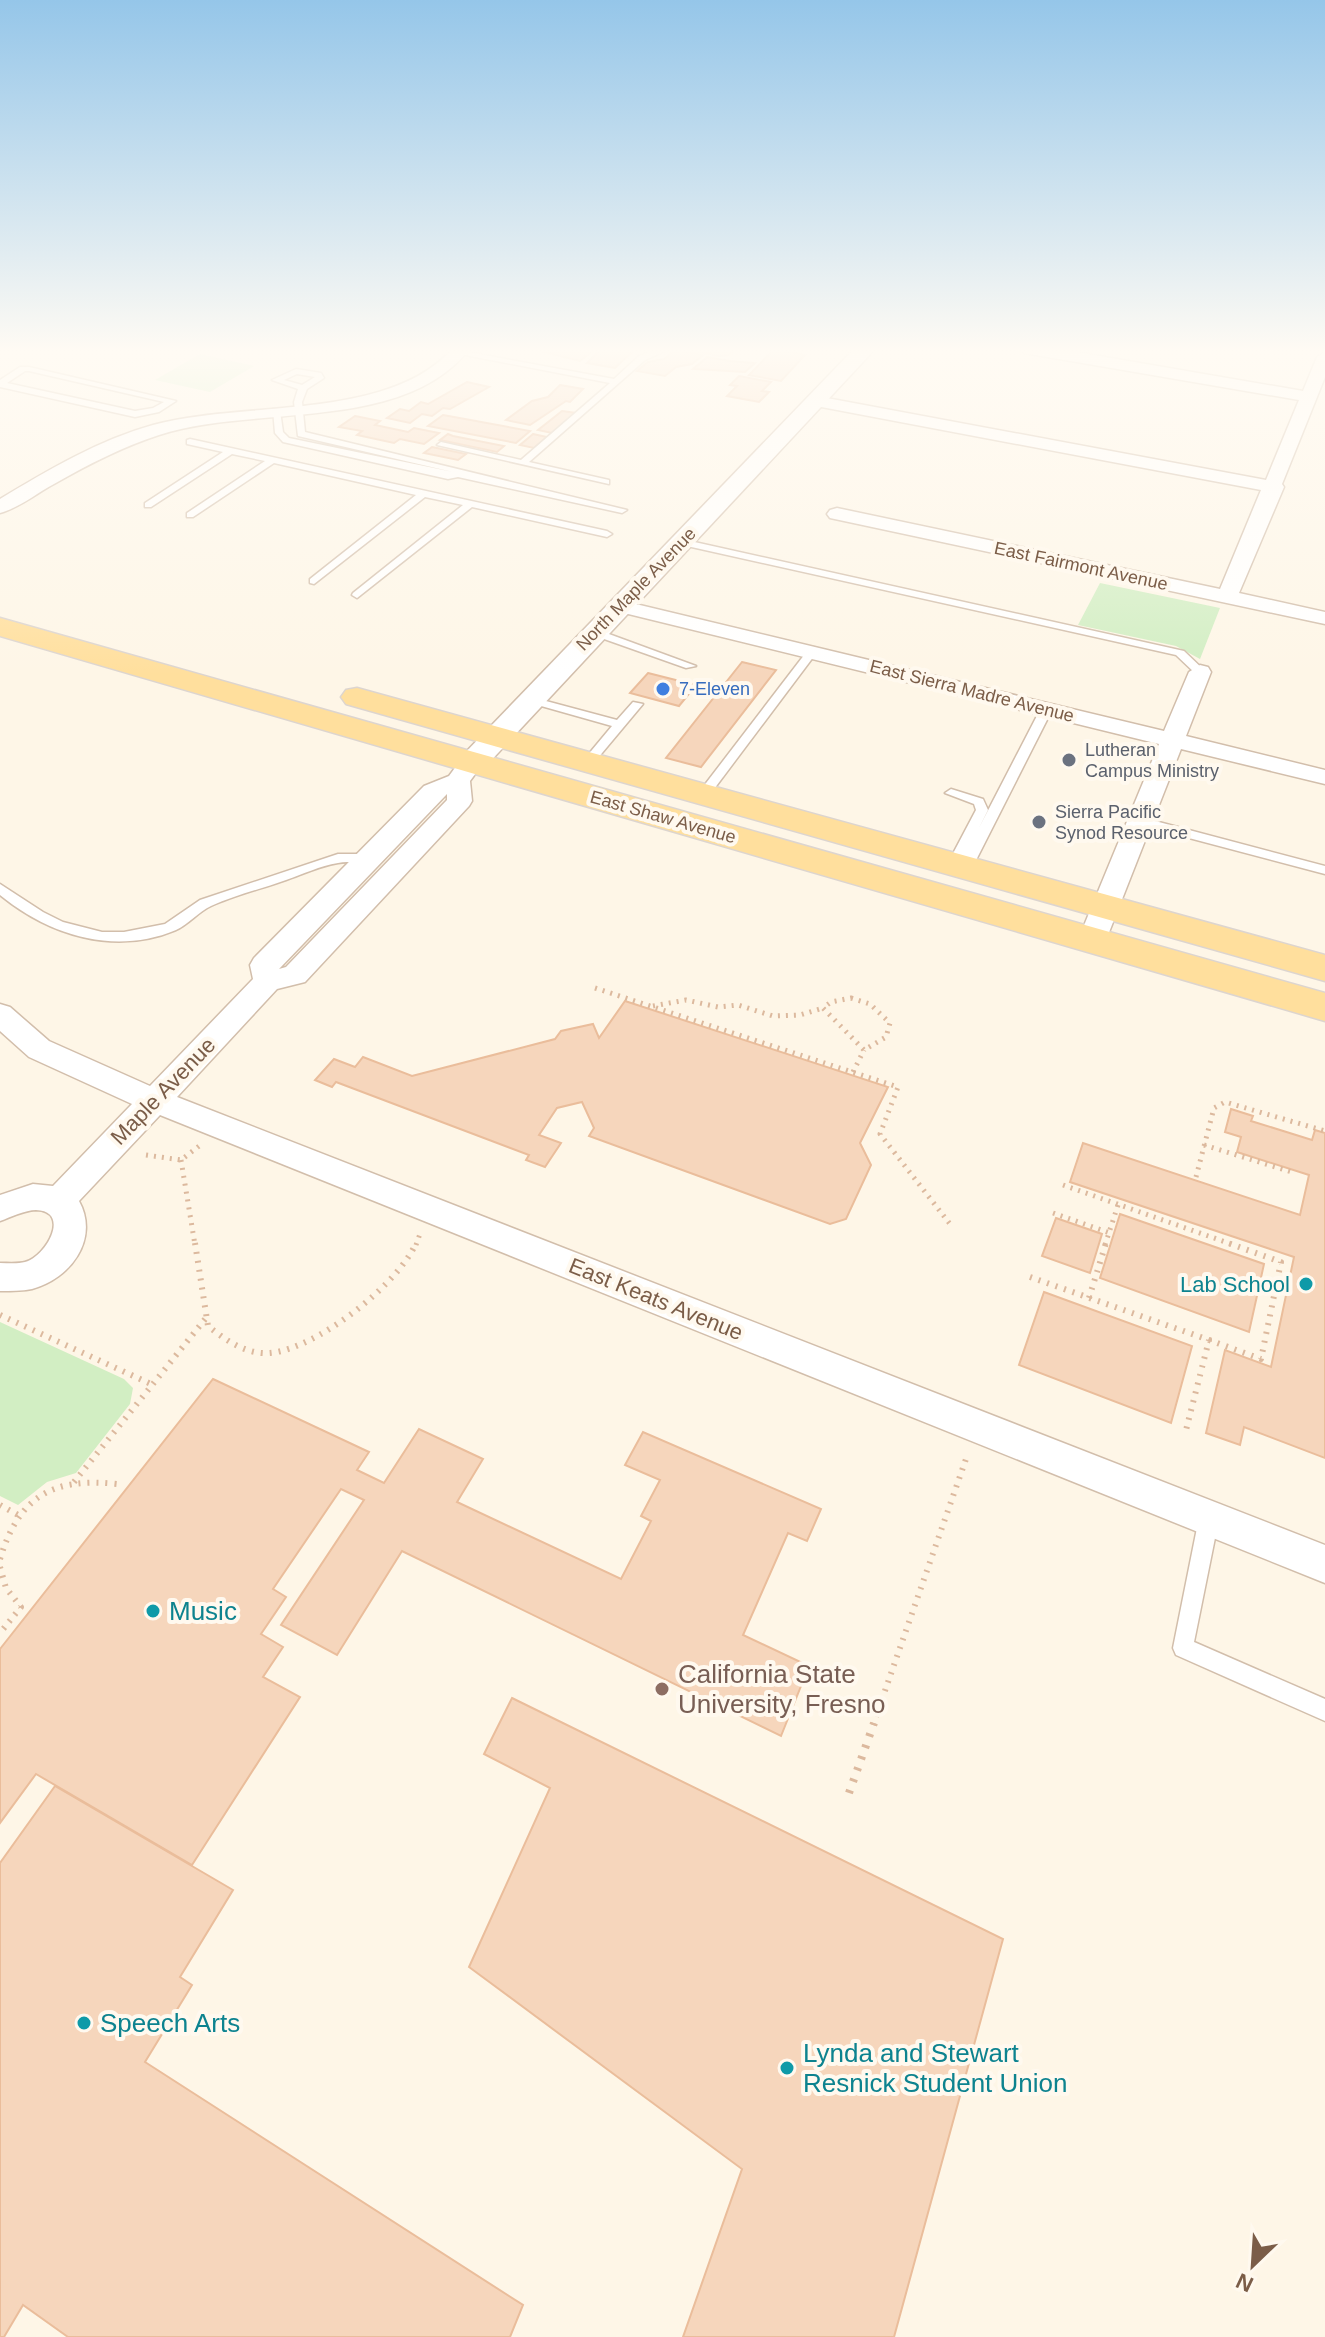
<svg xmlns="http://www.w3.org/2000/svg" width="1325" height="2337" viewBox="0 0 1325 2337" font-family="Helvetica,sans-serif">
  <rect width="100%" height="100%" fill="#fef6e7"/>
  <!-- green -->
  <g fill="#d2eec3">
    <polygon points="200,354 254,366 210,392 155,380"/>
    <polygon points="1100,583 1220,608 1200,659 1176,646 1078,625"/>
    <polygon points="0,1322 124,1379 133,1388 130,1404 76,1473 47,1482 18,1505 0,1496"/>
  </g>
  <!-- building -->
  <g fill="#f6d6bc" stroke="#eabd9b" stroke-width="2">
    <polygon points="529,348 583,348 594,350 580,361"/>
    <polygon points="602,348 636,348 615,368 587,363"/>
    <polygon points="699,348 733,348 735,349 728,355 719,356 695,351"/>
    <polygon points="774,349 805,355 781,381 749,375"/>
    <polygon points="675,350 703,355 692,364 676,367 665,376 637,371 648,362 664,359"/>
    <polygon points="707,357 730,361 755,363 745,372 693,369"/>
    <polygon points="739,376 771,382 762,391 769,392 759,402 727,396 737,386 730,385"/>
    <polygon points="467,382 489,387 450,409 443,408 432,416 422,414 410,423 387,418 400,409 409,411 421,402 428,404"/>
    <polygon points="560,385 583,389 570,402 566,401 530,425 506,420 532,401 548,397"/>
    <polygon points="562,411 576,413 552,433 538,430"/>
    <polygon points="443,415 465,419 530,431 516,443 428,426"/>
    <polygon points="355,416 380,421 375,425 408,432 414,428 439,433 424,444 400,439 394,443 357,435 362,431 339,427"/>
    <polygon points="448,434 453,436 504,446 497,452 440,440"/>
    <polygon points="533,434 547,437 534,448 520,445"/>
    <polygon points="432,447 466,454 458,460 424,453"/>
    <polygon points="742,662 776,670 701,767 666,758"/>
    <polygon points="648,673 696,685 679,706 630,693"/>
    <polygon points="625,1001 888,1087 860,1143 871,1165 846,1219 830,1224 589,1136 594,1128 582,1102 557,1108 539,1135 561,1143 545,1167 526,1160 529,1155 336,1082 332,1087 315,1080 334,1059 355,1067 363,1057 412,1076 555,1039 561,1031 593,1024 599,1038"/>
    <polygon points="1231,1109 1253,1116 1251,1121 1312,1140 1315,1130 1325,1133 1325,1458 1244,1427 1240,1445 1206,1433 1225,1350 1271,1367 1294,1257 1070,1182 1083,1143 1300,1215 1309,1175 1237,1152 1241,1137 1225,1132"/>
    <polygon points="1120,1214 1264,1264 1249,1332 1100,1278"/>
    <polygon points="1056,1218 1102,1234 1090,1273 1042,1256"/>
    <polygon points="1044,1292 1192,1346 1171,1423 1019,1365"/>
    <polygon points="213,1379 369,1452 357,1470 384,1483 419,1429 483,1459 457,1502 621,1579 651,1521 641,1516 660,1480 625,1465 643,1432 821,1509 807,1541 788,1533 743,1635 809,1666 781,1736 402,1551 337,1655 281,1625 364,1500 341,1489 273,1589 286,1597 261,1634 283,1647 263,1677 300,1697 192,1865 36,1774 0,1823 0,1649"/>
    <polygon points="512,1698 1003,1939 894,2337 683,2337 742,2169 469,1967 550,1788 484,1754"/>
    <polygon points="55,1786 233,1890 180,1977 192,1985 145,2062 523,2305 510,2337 68,2337 23,2305 4,2337 0,2337 0,1863"/>
  </g>
  <g fill="none" stroke-linecap="round" stroke-linejoin="round">
    <defs>
      <g id="service">
        <polygon points="660,348 672,348 645,360 529,462 609,480 609,484 437,445 441,442 521,460 610,383 460,354 457,350 614,379 639,356"/>
        <path d="M20 367H29L176 401 159 412 135 417 0 387V380ZM25 371H29L164 402 153 408 135 411 7 383Z"/>
        <path d="M296 369 321 373 324 378 307 389 302 402 305 432 627 510 622 513 458 477 448 479 283 442 275 433 273 409 280 411 283 432 289 438 453 472 298 436 294 402 298 389 272 380ZM297 374 315 377 302 385 284 380Z"/>
        <polygon points="190,439 607,531 612,534 607,537 472,507 357,598 352,595 353,593 463,505 425,497 314,584 310,583 310,579 416,495 274,463 193,517 187,517 187,513 265,461 232,454 151,507 145,507 145,503 223,452 187,444 187,440"/>
        <polygon points="681,539 1184,651 1206,672 1196,674 1176,655 678,544 678,540"/>
        <polygon points="590,630 598,630 696,666 686,668 590,634"/>
        <polygon points="808,650 817,652 708,797 700,797 700,791"/>
        <polygon points="531,697 617,720 633,702 643,704 592,765 588,766 582,762 612,726 527,702 525,700"/>
        <polygon points="1046,707 1052,710 972,868 965,872 958,868 949,868 947,865 976,810 974,804 945,793 951,789 983,799 988,810 979,828 1040,710"/>
        <polygon points="1140,817 1325,866 1325,874 1136,824 1136,818"/>
        <path d="M338 854H366L372 858C363 866 350 860 338 863 320 866 303 874 286 880 261 889 235 895 211 906 198 912 189 924 176 930 114 956 49 935 0 895V884L43 912 63 922 102 932H124L165 924 200 900Z"/>
        <polygon points="1209,1509 1216,1512 1219,1518 1194,1642 1325,1699 1325,1721 1176,1655 1173,1648 1199,1518 1202,1512"/>
      </g>
      <g id="minor">
        <path d="M453 348H470C405 434 252 404 159 435 122 447 87 465 54 484 37 493 19 508 0 513V499C48 470 99 440 153 425 242 400 389 422 453 348Z"/>
        <polygon points="1016,348 1053,348 1303,391 1317,357 1325,352 1325,377 1282,484 1284,487 1239,593 1325,612 1325,624 830,518 827,514 830,510 837,508 1220,589 1261,490 816,406 807,401 816,396 1266,480 1299,400 1024,353"/>
        <polygon points="619,600 1164,731 1189,672 1200,665 1208,667 1211,672 1186,736 1325,770 1325,784 1181,749 1106,940 1102,947 1082,947 1078,940 1159,744 612,610 608,606"/>
        <path d="M469 759 481 766 470 781 472 801 469 806 305 982 277 989 177 1097 1325 1545V1583L160 1115 79 1201C100 1239 70 1279 32 1289 22 1291 10 1291 0 1291V1263C8 1263 18 1264 25 1262 47 1256 71 1211 36 1210 25 1210 11 1217 0 1221V1195L33 1184 53 1186 132 1104 29 1057 0 1031V1004L10 1007 49 1041 150 1086 253 979 250 965 254 958 424 786 449 776 460 761ZM447 794V800L286 967 279 969Z"/>
      </g>
      <polygon id="tertiary" points="855,348 876,348 484,768 462,768 458,762 462,756"/>
      <g id="primary">
        <polygon points="0,618 1325,993 1325,1021 0,636"/>
        <polygon points="357,688 1325,955 1325,981 346,704 341,697 346,690"/>
      </g>
    </defs>
    <!-- service casing -->
    <use href="#service" stroke="#d2beab" stroke-width="3"/>
    <!-- minor casing -->
    <use href="#minor" stroke="#d2beab" stroke-width="3"/>
    <!-- tertiary casing -->
    <use href="#tertiary" stroke="#d2beab" stroke-width="3"/>
    <!-- primary casing -->
    <use href="#primary" stroke="#ddd5cf" stroke-width="3"/>
    <!-- path-far2 -->
    <g stroke="#dcb99e" stroke-width="5" stroke-dasharray="2 6" stroke-linecap="butt">
      <polyline points="595,988 898,1087 880,1134 950,1224"/>
      <polygon points="851,998 870,1004 890,1023 886,1037 864,1050 823,1008 831,1002"/>
      <polyline points="653,1006 686,1000 718,1007 738,1005 773,1016 800,1015 823,1008"/>
      <polyline points="853,1072 864,1050"/>
      <polyline points="1204,1145 1295,1173"/>
      <polyline points="146,1155 181,1160 203,1143"/>
      <polyline points="181,1160 195,1245"/>
      <polyline points="1196,1177 1214,1108 1225,1102 1325,1131"/>
      <polyline points="1063,1185 1234,1245"/>
      <polyline points="1053,1213 1110,1233"/>
      <polyline points="416,1245 421,1231"/>
      <polyline points="1105,1245 1118,1205"/>
    </g>
    <!-- path-far1 -->
    <g stroke="#dcb99e" stroke-width="6" stroke-dasharray="2 7" stroke-linecap="butt">
      <path d="M195 1243 208 1326C225 1340 247 1355 270 1353 316 1349 398 1285 416 1243"/>
      <polyline points="1030,1277 1209,1340 1185,1434"/>
      <polyline points="1089,1298 1106,1243"/>
      <polyline points="0,1315 151,1384"/>
      <polyline points="1209,1340 1261,1359 1281,1262 1228,1243"/>
      <polyline points="74,1482 206,1318"/>
      <polyline points="0,1505 18,1515"/>
      <path d="M0 1559C19 1496 53 1477 117 1484"/>
      <polyline points="0,1567 6,1588 21,1607 0,1633"/>
      <polyline points="873,1725 966,1459"/>
    </g>
    <!-- path -->
    <polyline stroke="#dcb99e" stroke-width="8" stroke-dasharray="3 9" stroke-linecap="butt" points="849,1793 874,1723"/>
    <!-- service -->
    <use href="#service" fill="#fff" fill-rule="evenodd"/>
    <!-- minor -->
    <use href="#minor" fill="#fff" fill-rule="evenodd"/>
    <!-- tertiary -->
    <use href="#tertiary" fill="#fff" fill-rule="evenodd"/>
    <!-- primary -->
    <use href="#primary" fill="#ffdf9d" fill-rule="evenodd"/>
  </g>
  <!-- sky -->
  <linearGradient id="sky" x2="0" y2="1"><stop stop-color="#95c6e9"/><stop offset="0.52" stop-color="#fffbf4"/><stop offset="1" stop-color="#fffbf4" stop-opacity="0"/></linearGradient>
  <rect width="1325" height="675" fill="url(#sky)"/>
  <!-- markers -->
  <circle fill="#3f7fe0" stroke="#fff9ef" stroke-width="3" cx="663" cy="689" r="8"/>
  <g fill="#6b7280" stroke="#fff9ef" stroke-width="3">
    <circle cx="1069" cy="760" r="8"/>
    <circle cx="1039" cy="822" r="8"/>
  </g>
  <g fill="#0f9aa8" stroke="#fff9ef" stroke-width="3">
    <circle cx="1306" cy="1284" r="8"/>
    <circle cx="153" cy="1611" r="8"/>
    <circle cx="84" cy="2023" r="8"/>
    <circle cx="787" cy="2068" r="8"/>
  </g>
  <circle fill="#8d6e63" stroke="#fff9ef" stroke-width="3" cx="662" cy="1689" r="8"/>
  <g text-anchor="middle" dominant-baseline="central" stroke-width="8" stroke-linejoin="round" paint-order="stroke">
    <!-- far-street labels -->
    <g font-size="18" fill="#7b5d48" stroke="#fff9ef">
      <text transform="translate(1081 566) rotate(12)">East Fairmont Avenue</text>
      <text transform="translate(636 589) rotate(-46)">North Maple Avenue</text>
      <text transform="translate(972 691) rotate(14)">East Sierra Madre Avenue</text>
      <text transform="translate(663 817) rotate(16)">East Shaw Avenue</text>
    </g>
    <!-- far-shop labels -->
    <g font-size="18" fill="#366cbe" stroke="#fff9ef" text-anchor="start">
      <text x="679" y="689">7-Eleven</text>
    </g>
    <!-- far-worship labels -->
    <g font-size="18" fill="#5b616d" stroke="#fff9ef" text-anchor="start">
      <text x="1085" y="750">Lutheran<tspan x="1085" dy="21">Campus Ministry</tspan></text>
      <text x="1055" y="812">Sierra Pacific<tspan x="1055" dy="21">Synod Resource</tspan></text>
    </g>
    <!-- street labels -->
    <g font-size="22" fill="#7b5d48" stroke="#fff9ef">
      <text transform="translate(163 1091) rotate(-46)">Maple Avenue</text>
      <text transform="translate(656 1299) rotate(22)">East Keats Avenue</text>
    </g>
    <!-- culture labels -->
    <g font-size="22" fill="#0d838f" stroke="#fff9ef" text-anchor="end">
      <text x="1290" y="1284">Lab School</text>
    </g>
    <!-- near-culture labels -->
    <g font-size="26" fill="#0d838f" stroke="#fff9ef" text-anchor="start">
      <text x="169" y="1611">Music</text>
      <text x="100" y="2023">Speech Arts</text>
      <text x="803" y="2053">Lynda and Stewart<tspan x="803" dy="30">Resnick Student Union</tspan></text>
    </g>
    <!-- near-education labels -->
    <g font-size="26" fill="#785e54" stroke="#fff9ef" text-anchor="start">
      <text x="678" y="1674">California State<tspan x="678" dy="30">University, Fresno</tspan></text>
    </g>
  </g>
  <!-- north arrow -->
  <g transform="translate(1253 2265) rotate(205)" stroke="#fff9ef" stroke-width="6" paint-order="stroke">
  <path d="M0-6L14 30L0 20L-14 30Z" fill="#7b5d48"/>
  <text y="-12" font-size="22" font-weight="bold" text-anchor="middle" fill="#7b5d48">N</text>
  </g>
</svg>
